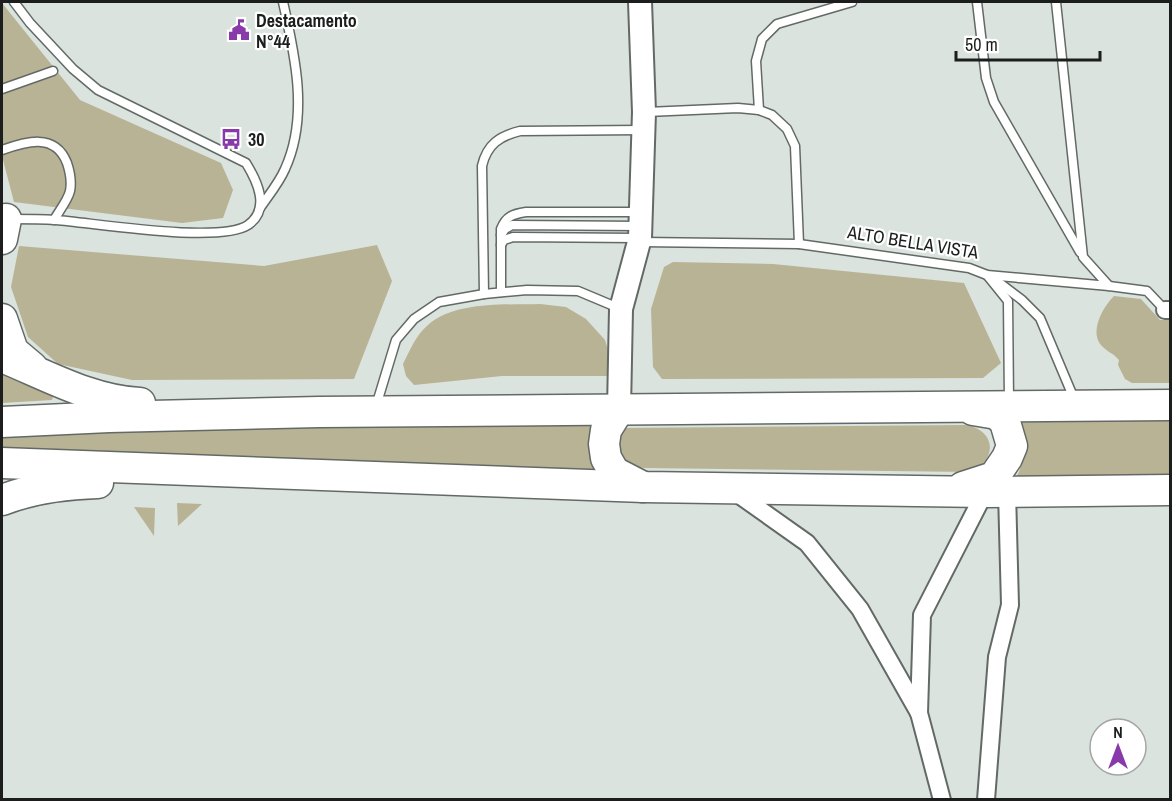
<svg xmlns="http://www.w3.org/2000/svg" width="1172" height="801" viewBox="0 0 1172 801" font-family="'Archivo Narrow',sans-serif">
  <rect width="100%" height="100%" fill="#dbe3de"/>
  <!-- green -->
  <g fill="#b8b394">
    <polygon points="2,3 80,100 221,163 233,190 223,218 182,223 14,202 2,156"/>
    <polygon points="377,245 392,281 354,379 132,380 58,364 28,337 11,287 19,246 264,266"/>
    <polygon points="673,262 773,264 964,283 1001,363 983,378 662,379 653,367 651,309 664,267"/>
    <path d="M1114 296 1141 299 1160 320H1170V383H1132L1125 379 1118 365 1119 360C1112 352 1109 353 1104 348 1087 334 1103 307 1114 296Z"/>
    <path d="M540 304 566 307 586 319 605 340 611 360 608 376H502L414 385 406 376 403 364C410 350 416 335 428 325 455 301 506 305 540 304Z"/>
    <polygon points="2,369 55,390 52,400 2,403"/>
    <path d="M1016 414 1170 415V481L1014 482C1028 456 1025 442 1016 414Z"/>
    <polygon points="598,418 603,475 2,455 2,432"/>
    <path d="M965 425C987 428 998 446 983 464 981 467 974 470 971 472L643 468 627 464 616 458 622 428Z"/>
    <polygon points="177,503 202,504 178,526"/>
    <polygon points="134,507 155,508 154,536"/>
  </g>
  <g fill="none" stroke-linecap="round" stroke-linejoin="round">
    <defs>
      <g id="lane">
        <polyline points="977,2 986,78 994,102 1080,252"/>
        <polyline points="1056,2 1083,257 1109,286"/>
        <polyline points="2,89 53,71"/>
        <polyline points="759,110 756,61 762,39 777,24 852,2"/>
        <polyline points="647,112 738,108 759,110 772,115 787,129 795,146 799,244"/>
        <path d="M2 150C25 142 55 132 67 163 70 172 72 181 70 191 68 200 59 211 54 220"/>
        <path d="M260 208C268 196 279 183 285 169 309 117 295 55 283 2"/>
        <path d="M9 219C25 219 40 219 56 220 95 223 219 244 248 225 271 209 257 181 246 163L98 90 73 69 30 23 14 2"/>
        <polyline points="501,235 505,229 512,225 640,226"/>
        <polyline points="641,242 799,244 969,268 987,275 1109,286 1147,291 1165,310"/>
        <polyline points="501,245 504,240 513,237 637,238"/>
        <polyline points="987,275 1008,301 1009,402"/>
        <polyline points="993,278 1022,300 1040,318 1075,401"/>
        <path d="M501 292V229C506 216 513 214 526 212H641"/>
        <path d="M484 294 482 166C487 144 500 136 520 131L643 130"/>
        <polyline points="376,406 396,340 414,319 439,302 484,294 527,290 578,291 621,309"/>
      </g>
      <g id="street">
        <polyline points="1165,310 1170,310"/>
        <polyline points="735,492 807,543 860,609 919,713"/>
        <polyline points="942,800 919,713 922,615 985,492"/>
        <polyline points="986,800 997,657 1010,605 1007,492"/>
      </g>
      <polyline id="secondary" points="619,409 621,309 640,238 644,112 640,2"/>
      <g id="highway">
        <polyline points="2,239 6,219"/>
        <polyline points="2,319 13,351 32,367"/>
        <path d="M2 357C46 375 92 401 140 403"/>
        <polyline points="619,409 606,430 604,444 606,458 614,472 643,487"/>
        <polyline points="2,422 109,417 319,412 1170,405"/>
        <polyline points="2,463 644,487 985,492 1170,490"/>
        <polyline points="963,487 994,477 1007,458 1012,446 1005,422 997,414 973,410"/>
        <path d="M2 500C33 488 65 484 98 483"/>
      </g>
    </defs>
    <!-- lane casing -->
    <use href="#lane" stroke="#636a66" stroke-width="11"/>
    <!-- street casing -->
    <use href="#street" stroke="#636a66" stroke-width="20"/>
    <!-- secondary casing -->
    <use href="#secondary" stroke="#636a66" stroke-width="26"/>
    <!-- highway casing -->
    <use href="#highway" stroke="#636a66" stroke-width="33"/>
    <!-- lane -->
    <use href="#lane" stroke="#fff" stroke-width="8"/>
    <!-- street -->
    <use href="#street" stroke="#fff" stroke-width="16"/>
    <!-- secondary -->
    <use href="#secondary" stroke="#fff" stroke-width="22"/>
    <!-- highway -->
    <use href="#highway" stroke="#fff" stroke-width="30"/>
  </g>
  <!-- icons -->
  <defs>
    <symbol id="civic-bare" viewBox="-9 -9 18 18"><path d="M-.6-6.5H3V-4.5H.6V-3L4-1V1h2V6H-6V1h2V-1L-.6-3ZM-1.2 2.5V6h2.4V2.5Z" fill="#883aaa" stroke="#fff" stroke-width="2.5" paint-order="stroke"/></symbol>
    <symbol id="bus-bare" viewBox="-9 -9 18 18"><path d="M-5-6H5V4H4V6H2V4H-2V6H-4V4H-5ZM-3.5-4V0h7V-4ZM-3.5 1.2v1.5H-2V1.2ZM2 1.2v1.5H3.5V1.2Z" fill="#883aaa" stroke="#fff" stroke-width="2.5" paint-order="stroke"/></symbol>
  </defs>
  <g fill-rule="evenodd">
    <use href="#civic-bare" x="224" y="15" width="30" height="30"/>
    <use href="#bus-bare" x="216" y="124" width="30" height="30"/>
  </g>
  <g text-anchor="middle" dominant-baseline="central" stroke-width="4.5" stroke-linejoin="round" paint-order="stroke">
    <!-- poi labels -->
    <g font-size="18" font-weight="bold" fill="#1b1e1c" stroke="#fff" text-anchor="start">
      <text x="256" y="20">Destacamento<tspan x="256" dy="21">N°44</tspan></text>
      <text x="248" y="139">30</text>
    </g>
    <!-- street labels -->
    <g font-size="18" fill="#1b1e1c" stroke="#fff">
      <text transform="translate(913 242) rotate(9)">ALTO BELLA VISTA</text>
    </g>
  </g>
  <!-- border -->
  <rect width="1172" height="801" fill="none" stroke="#1b1e1c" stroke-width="6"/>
  <!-- north arrow -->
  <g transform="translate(1118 747)"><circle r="28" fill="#ffffff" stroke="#a4a5a4" stroke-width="1.5"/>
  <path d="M0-4.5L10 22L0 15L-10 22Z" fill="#883aaa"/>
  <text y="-9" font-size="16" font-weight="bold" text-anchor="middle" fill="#1b1e1c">N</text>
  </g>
  <!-- scale -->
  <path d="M956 51v9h144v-9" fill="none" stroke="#1b1e1c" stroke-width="3"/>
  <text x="965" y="51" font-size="18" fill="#1b1e1c" stroke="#ffffff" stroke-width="4.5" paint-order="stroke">50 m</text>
</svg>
